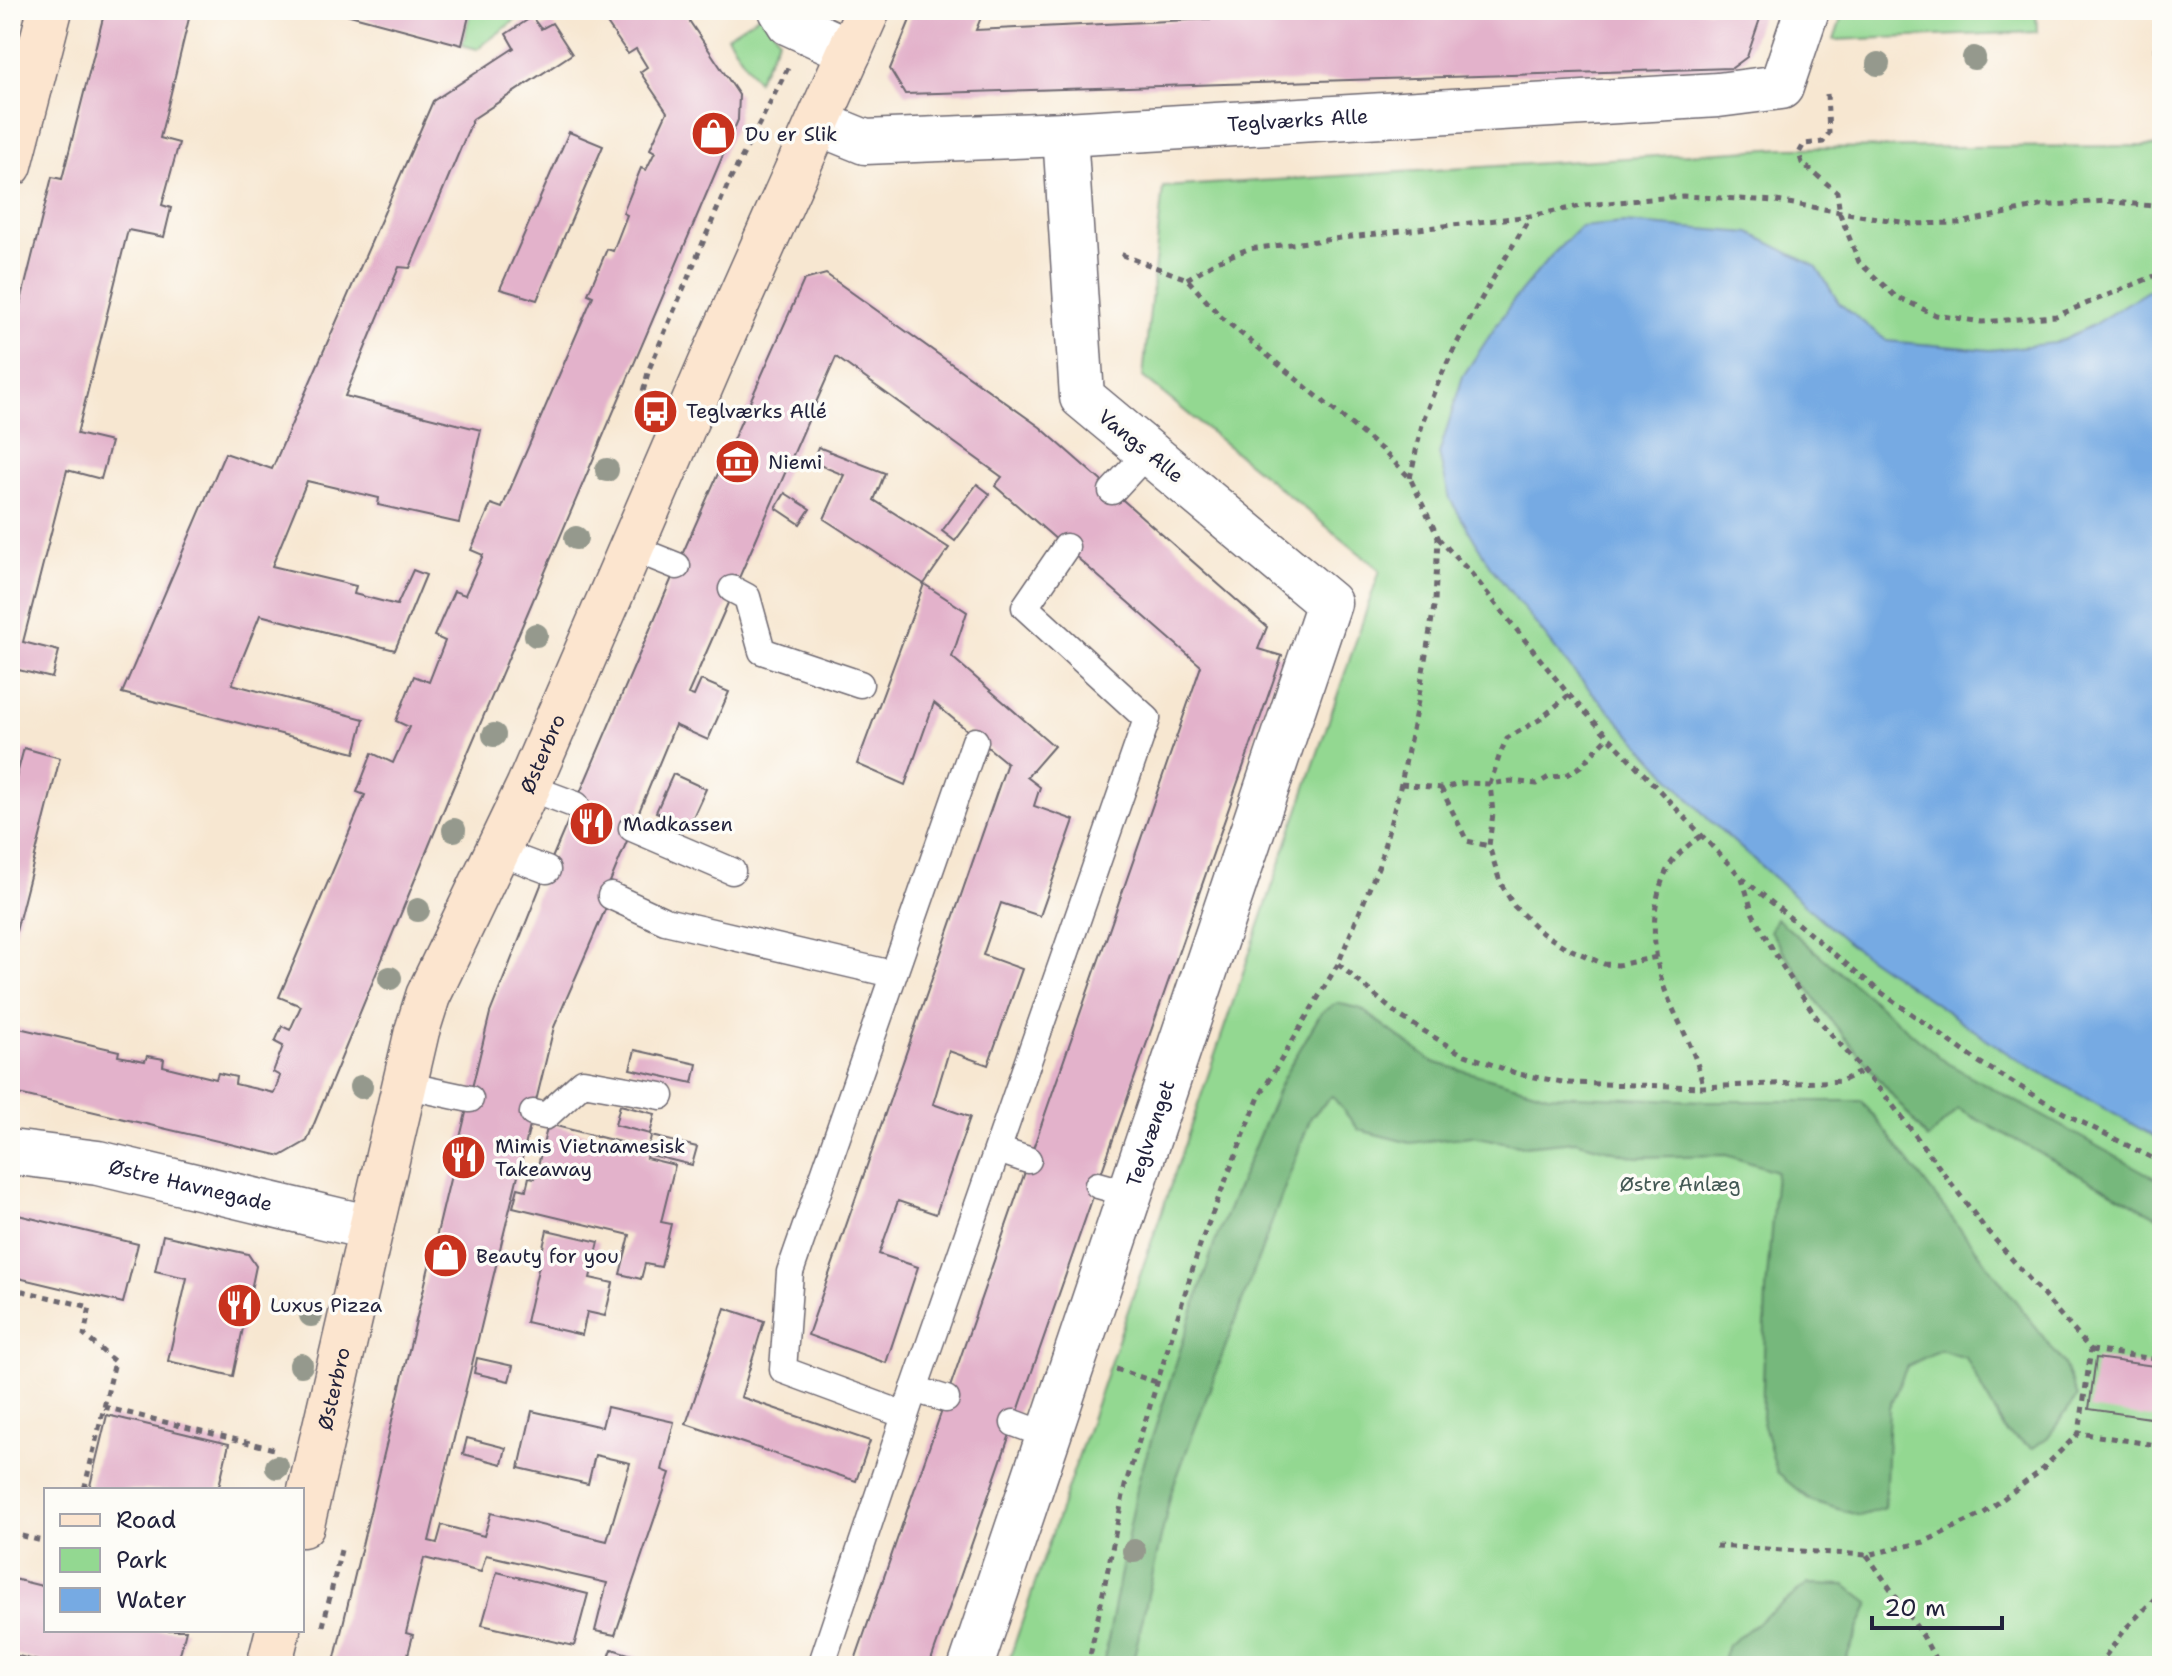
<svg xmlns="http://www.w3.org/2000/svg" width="2172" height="1676" viewBox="0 0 2172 1676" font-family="'Shantell Sans',sans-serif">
  <rect width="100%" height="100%" fill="#fdfcf7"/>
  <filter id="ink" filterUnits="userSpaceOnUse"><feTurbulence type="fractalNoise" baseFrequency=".0125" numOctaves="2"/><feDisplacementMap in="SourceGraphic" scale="16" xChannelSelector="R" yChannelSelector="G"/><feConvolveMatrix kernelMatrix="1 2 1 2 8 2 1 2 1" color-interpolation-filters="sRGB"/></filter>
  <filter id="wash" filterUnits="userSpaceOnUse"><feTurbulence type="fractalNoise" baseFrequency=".006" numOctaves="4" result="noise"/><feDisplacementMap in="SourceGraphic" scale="32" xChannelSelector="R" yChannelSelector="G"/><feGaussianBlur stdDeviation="1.8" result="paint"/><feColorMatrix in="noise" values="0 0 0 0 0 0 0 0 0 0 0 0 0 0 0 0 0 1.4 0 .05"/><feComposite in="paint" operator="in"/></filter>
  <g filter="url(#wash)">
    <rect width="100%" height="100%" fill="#f7e7d1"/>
    <!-- green -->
    <g fill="#93d891" stroke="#5a7d66" stroke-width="2">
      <polygon points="463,10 525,10 526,12 477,49 462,45 470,13"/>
      <polygon points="1844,10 2036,10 2037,32 1834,40"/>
      <polygon points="763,13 779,39 757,81 727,36"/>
      <polygon points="2162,146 2162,1666 1007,1666 1380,570 1143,377 1163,187 1784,148"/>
    </g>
    <!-- forest -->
    <g fill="#76b87b" stroke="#4c6d5b" stroke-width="2">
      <polygon points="1776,918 1947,1063 2162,1182 2162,1219 1958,1109 1928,1139 1825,1013 1770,931"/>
      <polygon points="1337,1003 1361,1009 1433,1062 1549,1095 1706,1101 1862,1101 2064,1364 2077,1397 2048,1437 2033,1448 2006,1432 1966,1358 1940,1350 1907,1366 1889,1408 1885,1508 1860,1516 1810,1500 1777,1473 1762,1418 1766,1291 1776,1171 1726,1155 1636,1157 1575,1141 1524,1146 1472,1136 1410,1143 1359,1130 1332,1096 1311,1117 1171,1493 1132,1666 1103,1666 1139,1478 1216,1239 1283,1078 1321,1013"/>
      <polygon points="1808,1584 1845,1585 1869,1603 1843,1666 1721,1666 1728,1645"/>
    </g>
    <!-- water -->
    <polygon fill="#76aae3" stroke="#4c668f" stroke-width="2" points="1624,223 1750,233 1817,267 1839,303 1887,341 1990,350 2055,343 2091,326 2162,282 2162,1141 2010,1055 1849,944 1708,819 1572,670 1490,566 1450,499 1439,454 1463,376 1512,302 1550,257 1580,227"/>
    <g id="blocks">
      <!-- building -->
      <g fill="#e3b2cb">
        <polygon points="105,10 191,10 160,138 179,143 162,205 171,208 164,237 128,230 77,434 111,442 101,479 67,470 23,642 59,651 52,678 10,668 10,345 52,177 62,179"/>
        <polygon points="347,10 463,10 470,12 462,45 346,14"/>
        <polygon points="605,10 682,10 739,95 738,120 449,797 307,1141 281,1156 10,1092 10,1026 119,1051 118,1056 145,1061 147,1056 164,1059 163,1066 216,1079 218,1073 236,1077 235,1084 274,1093 280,1076 273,1072 283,1046 275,1042 282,1026 290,1030 301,1006 279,997 365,795 357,792 372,753 393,763 409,727 396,721 414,676 429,682 445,641 434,636 454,591 465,595 483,555 471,550 491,504 502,508 593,296 588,294 607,249 613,251 627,215 623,213 641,168 646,170 655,152 650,149 667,112 640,72 647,67 636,49 628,54 602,16 607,13"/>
        <polygon points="914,10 984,10 976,30 1403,10 1763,10 1747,57 1732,68 905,94 890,69"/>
        <polygon points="532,17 541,29 552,23 572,54 473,119 410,268 399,267 345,396 481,430 459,523 378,505 379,498 307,481 272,566 356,586 354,594 397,605 413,570 426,575 395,650 260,615 232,684 364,719 355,753 122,693 225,453 272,469 433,101 514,48 506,34"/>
        <polygon points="569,132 603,146 537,300 500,289"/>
        <polygon points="826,274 1040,427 1267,627 1258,649 1282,656 929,1666 853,1666 1201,666 995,486 1002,477 836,357 688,694 694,696 701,680 729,692 708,740 675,725 610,882 616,884 611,896 554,1027 429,1541 437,1543 442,1525 484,1536 491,1513 607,1541 630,1463 595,1455 588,1484 519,1468 532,1411 602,1427 607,1407 674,1422 662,1470 670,1473 615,1635 595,1631 607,1583 486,1555 481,1572 424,1558 406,1633 413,1635 405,1666 333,1666 490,1013 547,870 677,566 804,280"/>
        <polygon points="818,447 885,473 874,500 949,548 924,584 824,519 844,475 812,462"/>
        <polygon points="977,484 990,494 955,541 942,531"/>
        <polygon points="785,493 810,509 800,524 776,508"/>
        <polygon points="924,584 967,612 952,657 1054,746 1027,777 1040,787 1034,806 1074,820 1040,916 1001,903 983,955 1022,969 988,1065 949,1051 933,1104 970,1117 936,1214 898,1201 879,1254 918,1267 886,1363 808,1335 1007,763 934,703 905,785 857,764"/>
        <polygon points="24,748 60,758 14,939 10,938 10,801"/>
        <polygon points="673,774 706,789 689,826 656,812"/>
        <polygon points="635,1050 697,1064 693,1083 630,1069"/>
        <polygon points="620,1105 655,1114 650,1134 615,1125"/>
        <polygon points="548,1124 648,1149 651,1136 697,1147 692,1165 647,1154 646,1158 675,1165 661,1222 671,1224 661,1267 645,1264 641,1279 620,1274 630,1235 513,1207 518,1188 526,1190 529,1177 535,1178"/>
        <polygon points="10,1213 138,1244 123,1303 10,1276"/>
        <polygon points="547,1230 599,1242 590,1278 613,1283 605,1316 587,1312 582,1335 526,1322"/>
        <polygon points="163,1235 248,1254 256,1266 233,1376 168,1361 187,1278 155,1271"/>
        <polygon points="725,1308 764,1321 741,1397 870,1441 856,1481 686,1424"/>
        <polygon points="477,1358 513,1366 509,1381 474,1373"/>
        <polygon points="2096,1358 2162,1367 2157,1419 2089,1409"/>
        <polygon points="107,1415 229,1444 218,1490 89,1490"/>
        <polygon points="467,1438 506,1448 502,1464 463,1454"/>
        <polygon points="497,1572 588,1594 574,1646 482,1625"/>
        <polygon points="10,1578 46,1587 46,1630 186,1630 177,1666 59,1666 10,1654"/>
        <polygon points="612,1649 648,1660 646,1666 606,1666"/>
      </g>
    </g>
  </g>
  <g filter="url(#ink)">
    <use href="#blocks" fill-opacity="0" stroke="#6d6770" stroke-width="2"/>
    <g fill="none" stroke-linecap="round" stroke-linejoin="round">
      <defs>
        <g id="lane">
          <polyline points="1112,491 1149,451"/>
          <polyline points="632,548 677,566"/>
          <polyline points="732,589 747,597 762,651 860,684"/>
          <polyline points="528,787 576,805"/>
          <polyline points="632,828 732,871"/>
          <polyline points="499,852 547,870"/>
          <polyline points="611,896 665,921 892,974"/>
          <polyline points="404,1085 470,1099"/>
          <polyline points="533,1113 546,1116 583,1082 661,1096"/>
          <polyline points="998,1150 1028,1160"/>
          <polyline points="1098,1185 1130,1194"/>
          <polyline points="914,1389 946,1399"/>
          <polyline points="905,1415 783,1370 790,1272 975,741"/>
          <polyline points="1014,1423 1049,1436"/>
          <polyline points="821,1666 914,1389 1147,719 1025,607 1066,547"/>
        </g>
        <g id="street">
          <polyline points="781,10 789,23 850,51"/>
          <path id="s1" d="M818 123 865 142 1065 134 1718 95 1781 87 1807 10"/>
          <path id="s2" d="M10 1152 98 1163 371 1228"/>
          <path id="s3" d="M971 1666 1329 603 1082 397 1065 134"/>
        </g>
        <g id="secondary">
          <polyline points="10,165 50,10"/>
          <path id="s4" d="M302 1525 417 1031 428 996 528 787 713 358 868 10"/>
          <polyline points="269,1666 278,1630"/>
        </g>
      </defs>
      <!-- lane casing -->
      <use href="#lane" stroke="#6d6770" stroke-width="29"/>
      <!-- street casing -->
      <use href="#street" stroke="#6d6770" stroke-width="47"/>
      <!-- secondary casing -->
      <use href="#secondary" stroke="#6d6770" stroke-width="47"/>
      <!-- path -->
      <g stroke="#6d6770" stroke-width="5" stroke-dasharray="6 6" stroke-linecap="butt">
        <polyline points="544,10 548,16 558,10"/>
        <polyline points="2155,10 2157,73"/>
        <polyline points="1827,94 1829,133 1823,142 1804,144 1799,153 1802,163 1837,192 1840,214 1859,262 1895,296 1936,315 1982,322 2056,316 2162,273"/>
        <polyline points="1187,279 1217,261 1248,249 1530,216 1586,205 1683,196 1776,201 1912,224 1960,223 2040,206 2105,201 2162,207"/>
        <polyline points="637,414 649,369 728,184 788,68"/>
        <path d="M1410 478C1415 458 1418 438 1424 418 1447 352 1494 277 1530 217"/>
        <polyline points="1438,538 1471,573 1569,695 1742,878 1878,990 1979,1062 2064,1113 2162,1163"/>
        <polyline points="1569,695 1539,720 1507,738 1500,754 1490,784 1493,813 1489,846 1500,882 1514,906 1542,933 1565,947 1604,964 1618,965 1657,957"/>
        <polyline points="1401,784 1441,788 1464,783 1490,784 1511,781 1537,784 1549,777 1565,776 1581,766 1608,737"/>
        <polyline points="1441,788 1467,841 1489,846"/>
        <path d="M1701 836C1688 845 1674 856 1667 870 1649 904 1652 956 1665 990 1678 1024 1697 1051 1703 1087"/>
        <polyline points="1742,878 1753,914 1781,964 1817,1018 1888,1099 1984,1227 2091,1350 2079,1433"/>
        <polyline points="1338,964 1398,1015 1460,1053 1518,1074 1568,1083 1703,1087 1841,1081 1863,1071"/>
        <polyline points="10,1288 90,1307 84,1335 115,1362 84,1490"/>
        <polyline points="2091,1350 2162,1360"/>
        <polyline points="1116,1369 1156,1382"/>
        <polyline points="104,1407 274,1449"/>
        <polyline points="10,1533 46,1542"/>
        <polyline points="1716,1546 1867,1555 1924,1542 1984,1513 2038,1473 2079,1433 2162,1446"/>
        <polyline points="1867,1555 1923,1636 1939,1666"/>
        <polyline points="323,1626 341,1550"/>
        <polyline points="1088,1666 1125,1486 1201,1242 1259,1097 1338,964 1379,865 1401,784 1418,701 1435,601 1438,537 1410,478 1382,450 1220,316 1187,279 1117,253"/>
        <polyline points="2098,1666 2127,1627 2162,1591"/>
      </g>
      <!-- lane -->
      <use href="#lane" stroke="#fff" stroke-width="26"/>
      <!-- street -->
      <use href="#street" stroke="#fff" stroke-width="44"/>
      <!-- secondary -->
      <use href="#secondary" stroke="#fce5cf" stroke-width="44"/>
    </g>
    <!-- trees -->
    <g fill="#95998d">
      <circle cx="1974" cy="58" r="12"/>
      <circle cx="1878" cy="64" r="12"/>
      <circle cx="607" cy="470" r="12"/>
      <circle cx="576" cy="538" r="12"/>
      <circle cx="536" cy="635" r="12"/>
      <circle cx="494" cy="735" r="12"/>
      <circle cx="454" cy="830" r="12"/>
      <circle cx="418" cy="910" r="12"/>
      <circle cx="390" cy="978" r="12"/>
      <circle cx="361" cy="1087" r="12"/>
      <circle cx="311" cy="1315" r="12"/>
      <circle cx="301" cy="1365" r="12"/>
      <circle cx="277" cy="1467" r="12"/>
      <circle cx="1134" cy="1551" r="12"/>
    </g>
  </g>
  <!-- icons -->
  <defs>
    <symbol id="shop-disc" viewBox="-11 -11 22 22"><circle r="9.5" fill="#c8321e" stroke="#fdfcf7"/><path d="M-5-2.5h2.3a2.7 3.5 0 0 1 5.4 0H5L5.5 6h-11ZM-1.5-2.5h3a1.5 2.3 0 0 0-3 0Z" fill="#fff"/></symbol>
    <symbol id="bus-disc" viewBox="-11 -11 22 22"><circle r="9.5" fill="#c8321e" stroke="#fdfcf7"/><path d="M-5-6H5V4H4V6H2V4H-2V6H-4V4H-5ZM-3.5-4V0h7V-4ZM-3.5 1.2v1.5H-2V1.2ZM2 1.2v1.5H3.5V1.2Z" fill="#fff"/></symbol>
    <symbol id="museum-disc" viewBox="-11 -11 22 22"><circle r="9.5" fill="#c8321e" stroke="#fdfcf7"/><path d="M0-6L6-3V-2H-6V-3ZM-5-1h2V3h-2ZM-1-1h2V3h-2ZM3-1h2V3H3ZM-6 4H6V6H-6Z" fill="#fff"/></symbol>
    <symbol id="restaurant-disc" viewBox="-11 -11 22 22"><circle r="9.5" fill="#c8321e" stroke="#fdfcf7"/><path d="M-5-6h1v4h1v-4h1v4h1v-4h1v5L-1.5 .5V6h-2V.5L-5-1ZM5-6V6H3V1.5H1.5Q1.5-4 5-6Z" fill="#fff"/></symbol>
  </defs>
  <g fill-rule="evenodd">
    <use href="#shop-disc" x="688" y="108" width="51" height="51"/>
    <use href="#bus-disc" x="630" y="386" width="51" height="51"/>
    <use href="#museum-disc" x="712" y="436" width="51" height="51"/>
    <use href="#restaurant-disc" x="566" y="798" width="51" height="51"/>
    <use href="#restaurant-disc" x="438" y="1132" width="51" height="51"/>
    <use href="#shop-disc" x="420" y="1230" width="51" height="51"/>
    <use href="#restaurant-disc" x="214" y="1280" width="51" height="51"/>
  </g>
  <g text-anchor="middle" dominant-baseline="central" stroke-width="7" stroke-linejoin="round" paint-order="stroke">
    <!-- street labels -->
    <g font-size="20" fill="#22223b" stroke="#fdfcf7">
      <text stroke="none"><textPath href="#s1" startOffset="484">Teglværks Alle</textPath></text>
      <text transform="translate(1141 446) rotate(39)">Vangs Alle</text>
      <text stroke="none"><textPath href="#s4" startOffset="812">Østerbro</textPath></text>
      <text stroke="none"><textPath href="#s3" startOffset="562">Teglvænget</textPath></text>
      <text stroke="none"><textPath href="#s2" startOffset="184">Østre Havnegade</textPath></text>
      <text stroke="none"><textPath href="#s4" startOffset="140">Østerbro</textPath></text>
    </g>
    <!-- poi labels -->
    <g font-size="20" fill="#22223b" stroke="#fdfcf7" text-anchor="start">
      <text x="745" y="134">Du er Slik</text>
      <text x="686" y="411">Teglværks Allé</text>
      <text x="768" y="462">Niemi</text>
      <text x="623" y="824">Madkassen</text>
      <text x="495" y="1146">Mimis Vietnamesisk<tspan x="495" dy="23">Takeaway</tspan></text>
      <text x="476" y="1256">Beauty for you</text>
      <text x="270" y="1305">Luxus Pizza</text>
    </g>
    <!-- park labels -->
    <g font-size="20" fill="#445955" stroke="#fdfcf7">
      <text x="1680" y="1184">Østre Anlæg</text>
    </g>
  </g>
  <!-- margin -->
  <rect width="2172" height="1676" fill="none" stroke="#fdfcf7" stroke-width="40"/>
  <!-- legend -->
  <rect x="44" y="1488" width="260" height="144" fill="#fdfcf7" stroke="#a5a5ac" stroke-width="2"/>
  <rect x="60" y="1514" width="40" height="12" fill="#fce5cf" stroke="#a5a5ac" stroke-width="2"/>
  <text x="116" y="1528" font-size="24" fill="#22223b">Road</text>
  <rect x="60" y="1548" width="40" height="24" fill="#93d891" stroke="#a5a5ac" stroke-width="2"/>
  <text x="116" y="1568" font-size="24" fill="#22223b">Park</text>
  <rect x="60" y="1588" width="40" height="24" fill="#76aae3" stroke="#a5a5ac" stroke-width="2"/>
  <text x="116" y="1608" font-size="24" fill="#22223b">Water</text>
  <!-- scale -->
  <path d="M1872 1616v12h130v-12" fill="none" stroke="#22223b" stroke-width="4"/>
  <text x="1884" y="1616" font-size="24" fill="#22223b" stroke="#fdfcf7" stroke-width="6" paint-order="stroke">20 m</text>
</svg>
